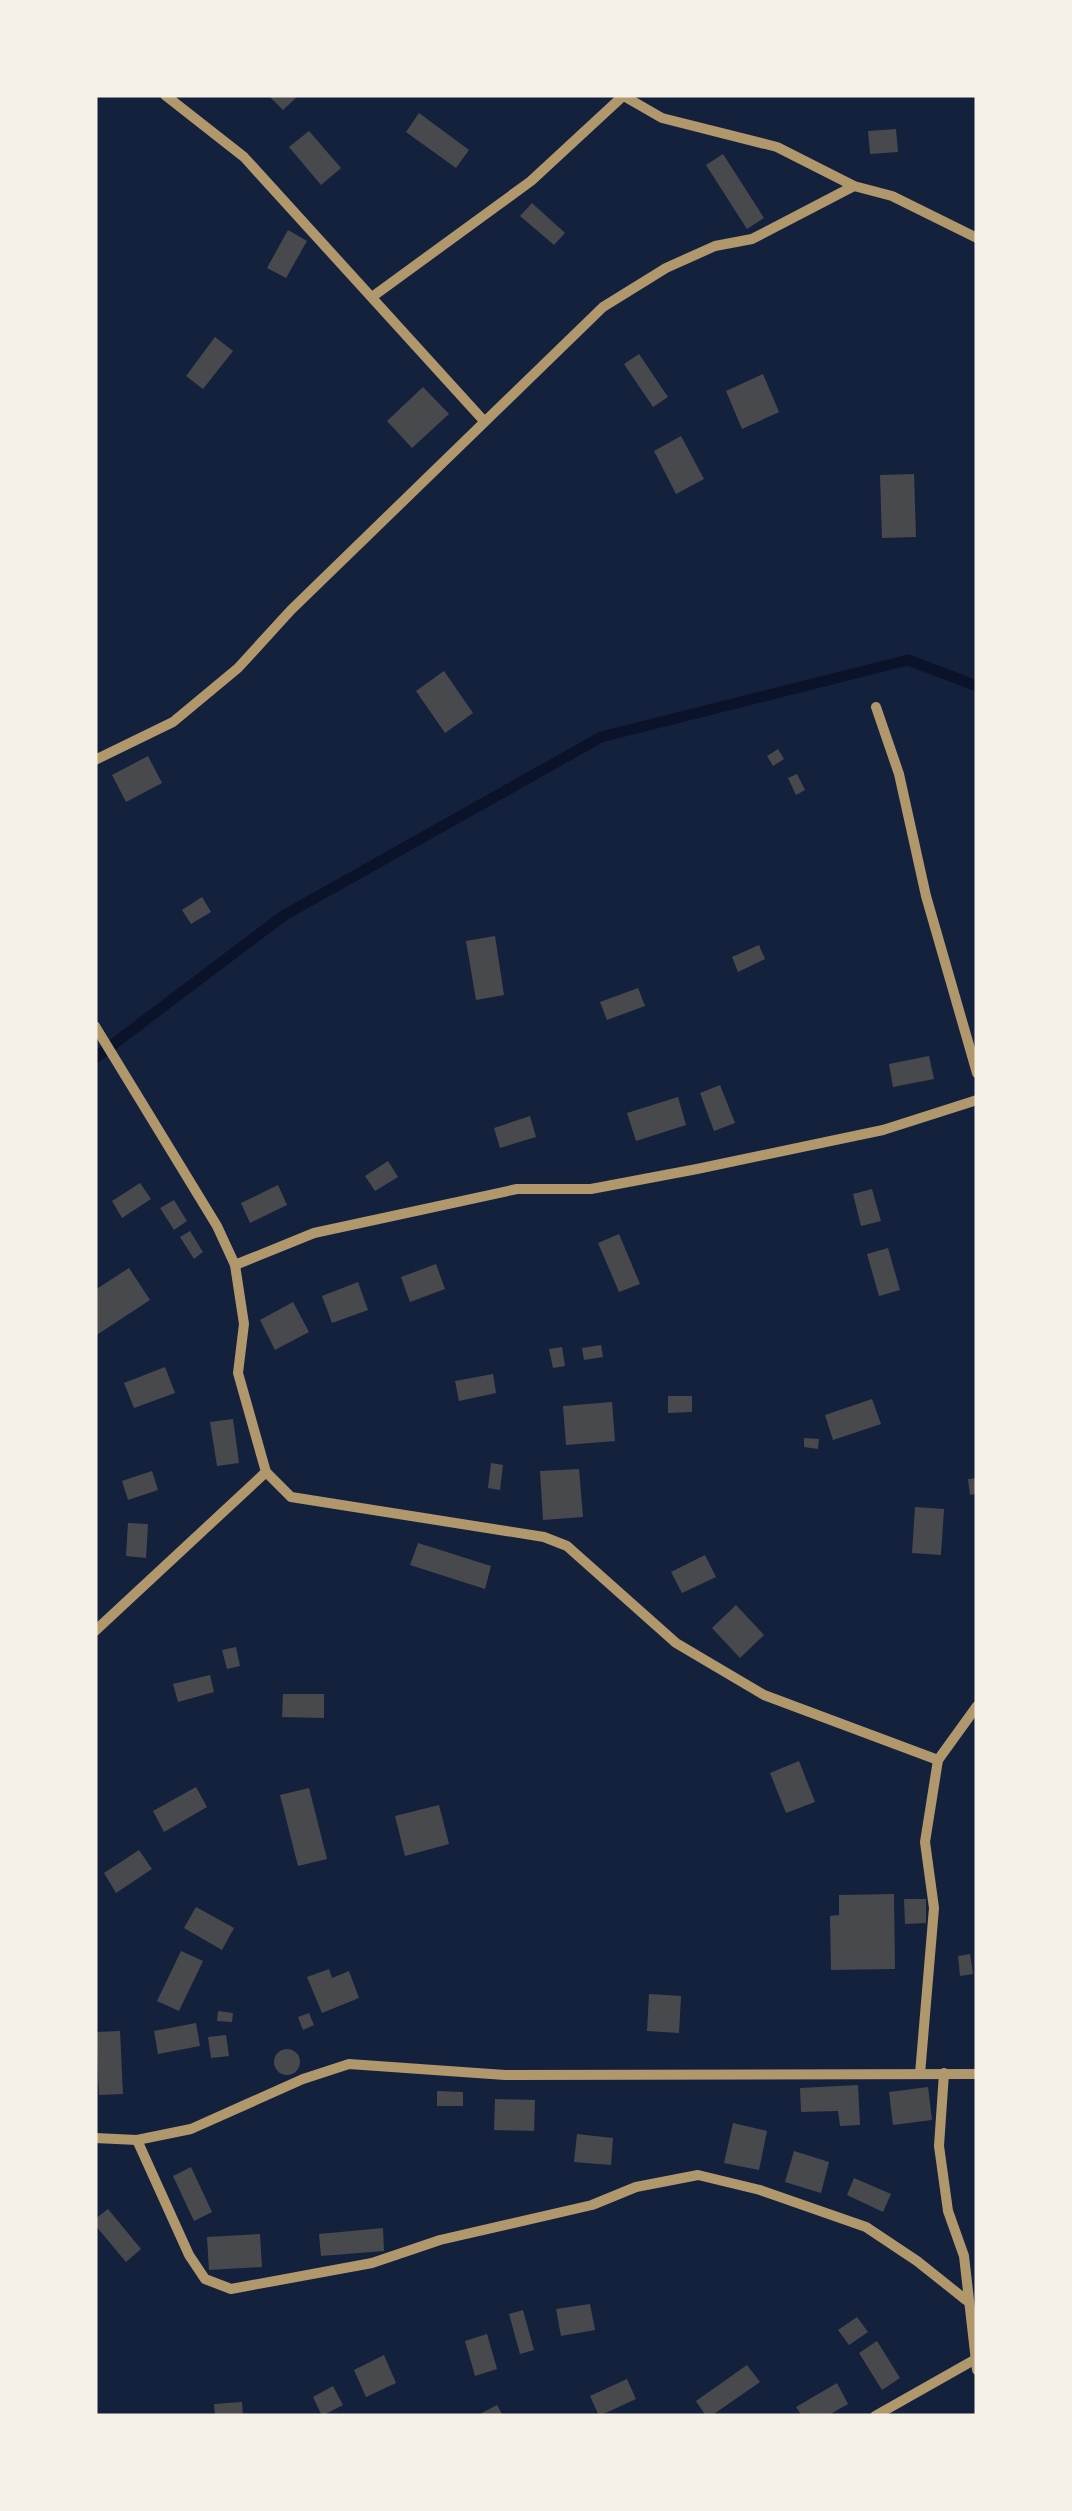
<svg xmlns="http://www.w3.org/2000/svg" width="1072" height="2511" viewBox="0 0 1072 2511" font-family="'Roboto Condensed',sans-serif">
  <rect width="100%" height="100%" fill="#14213d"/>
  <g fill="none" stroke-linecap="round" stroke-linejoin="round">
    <!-- stream -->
    <polyline stroke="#0b132b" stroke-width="11" points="95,1058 283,916 601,737 908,660 977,686"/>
  </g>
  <!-- building -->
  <g fill="#48494c">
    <polygon points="268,95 299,95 283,110"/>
    <polygon points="419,113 469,150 456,168 406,132"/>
    <polygon points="896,129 898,152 870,154 868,131"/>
    <polygon points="309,131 341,168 321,185 289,147"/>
    <polygon points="723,154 764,218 747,229 706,165"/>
    <polygon points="532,203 565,233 554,245 520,216"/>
    <polygon points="288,230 307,241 286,278 267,268"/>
    <polygon points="215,337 233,351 203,389 186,376"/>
    <polygon points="639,354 668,397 653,407 624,364"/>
    <polygon points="763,374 779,412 742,429 726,391"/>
    <polygon points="423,387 449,414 412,448 387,421"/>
    <polygon points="681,436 704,479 676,494 654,451"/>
    <polygon points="914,474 916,537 882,538 880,475"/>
    <polygon points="444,671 473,713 445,733 416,691"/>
    <polygon points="778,749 784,759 773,766 767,756"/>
    <polygon points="148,756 162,783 126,802 112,775"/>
    <polygon points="797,774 805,790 796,795 788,778"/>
    <polygon points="202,897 211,912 191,924 182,910"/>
    <polygon points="495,936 504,995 476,1000 466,941"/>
    <polygon points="759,945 765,959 738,972 732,957"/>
    <polygon points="638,988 645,1006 607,1020 600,1002"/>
    <polygon points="929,1056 934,1079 893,1087 889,1064"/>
    <polygon points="720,1085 735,1123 714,1131 700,1093"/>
    <polygon points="678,1097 686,1125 636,1141 627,1113"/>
    <polygon points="530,1116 536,1137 500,1148 494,1128"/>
    <polygon points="388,1161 398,1177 375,1191 365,1176"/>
    <polygon points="140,1183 151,1199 122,1218 112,1201"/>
    <polygon points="278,1185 287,1205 250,1223 241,1203"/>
    <polygon points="872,1189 881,1221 861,1226 853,1194"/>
    <polygon points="174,1200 187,1221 174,1230 160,1208"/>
    <polygon points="190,1231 203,1252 194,1259 180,1237"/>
    <polygon points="619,1234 640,1284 619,1292 598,1243"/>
    <polygon points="888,1248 900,1290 879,1296 867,1254"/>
    <polygon points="436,1264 445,1289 410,1302 401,1277"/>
    <polygon points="129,1268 150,1300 95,1336 95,1290"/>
    <polygon points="358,1282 368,1310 332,1323 322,1296"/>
    <polygon points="293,1302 309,1332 275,1350 260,1320"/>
    <polygon points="601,1345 603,1357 584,1360 582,1348"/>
    <polygon points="562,1347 565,1366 553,1368 549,1349"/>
    <polygon points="165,1367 175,1393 134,1408 124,1383"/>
    <polygon points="493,1374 496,1393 459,1401 455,1381"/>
    <polygon points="668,1396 692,1396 692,1412 668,1413"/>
    <polygon points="872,1399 881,1424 833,1440 825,1415"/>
    <polygon points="612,1402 615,1441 566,1445 563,1406"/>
    <polygon points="233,1419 239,1463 217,1466 210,1422"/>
    <polygon points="804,1438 819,1439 818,1449 804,1447"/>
    <polygon points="491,1463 503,1465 500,1490 488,1488"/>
    <polygon points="579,1469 583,1517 543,1520 540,1471"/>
    <polygon points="152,1471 158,1490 128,1500 122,1481"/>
    <polygon points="977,1478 977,1494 970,1495 968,1479"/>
    <polygon points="915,1507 944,1509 941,1555 912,1553"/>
    <polygon points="128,1523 148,1524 146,1558 126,1556"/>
    <polygon points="418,1543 491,1566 485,1589 410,1565"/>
    <polygon points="705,1555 716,1577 682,1593 671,1572"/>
    <polygon points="736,1605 764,1635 740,1658 712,1628"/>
    <polygon points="236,1647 240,1666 227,1669 222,1650"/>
    <polygon points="210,1675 214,1692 178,1702 173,1684"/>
    <polygon points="283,1694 324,1694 324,1718 282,1717"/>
    <polygon points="799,1761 815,1802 786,1813 770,1773"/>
    <polygon points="196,1787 207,1807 164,1832 153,1811"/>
    <polygon points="309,1788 327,1859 298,1866 280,1795"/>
    <polygon points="439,1805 449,1844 405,1856 395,1816"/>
    <polygon points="139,1850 152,1869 116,1893 104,1873"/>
    <polygon points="894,1894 895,1969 831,1970 830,1916 839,1915 839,1895"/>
    <polygon points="904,1899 926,1899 926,1923 905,1924"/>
    <polygon points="196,1907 234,1928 222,1950 184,1928"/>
    <polygon points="181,1951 203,1961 179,2011 157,2001"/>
    <polygon points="970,1954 973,1974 960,1976 958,1956"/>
    <polygon points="329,1969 332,1978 349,1971 359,1998 322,2013 307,1977"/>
    <polygon points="649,1994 681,1996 679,2033 647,2031"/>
    <polygon points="218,2011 233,2013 232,2022 217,2021"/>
    <polygon points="309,2013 314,2025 303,2030 298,2017"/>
    <polygon points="196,2023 200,2046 158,2054 154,2031"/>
    <polygon points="120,2031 123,2094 99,2095 96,2032"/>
    <polygon points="226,2035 229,2056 211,2058 208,2037"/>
    <circle cx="287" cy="2062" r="13"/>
    <polygon points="858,2085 860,2125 840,2126 838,2111 801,2112 800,2088"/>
    <polygon points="928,2087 932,2120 893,2125 889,2092"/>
    <polygon points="437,2091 463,2092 463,2106 437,2106"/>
    <polygon points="495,2099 535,2100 534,2131 494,2130"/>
    <polygon points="733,2123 767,2131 759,2170 724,2163"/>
    <polygon points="577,2134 613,2138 611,2165 574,2162"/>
    <polygon points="794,2151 829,2162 821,2193 785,2182"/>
    <polygon points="191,2167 212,2212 194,2221 173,2176"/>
    <polygon points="854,2178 891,2194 883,2212 847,2195"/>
    <polygon points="108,2209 141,2249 126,2262 95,2225 95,2219"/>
    <polygon points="383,2228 384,2251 321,2256 319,2234"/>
    <polygon points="260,2234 262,2267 209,2270 207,2237"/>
    <polygon points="590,2304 595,2330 561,2336 556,2309"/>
    <polygon points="523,2310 534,2350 520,2354 509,2314"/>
    <polygon points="857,2317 868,2332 849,2345 838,2330"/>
    <polygon points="487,2334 497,2369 475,2376 465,2341"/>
    <polygon points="877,2341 900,2378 882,2390 859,2353"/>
    <polygon points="384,2355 396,2383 366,2397 354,2370"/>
    <polygon points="747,2365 760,2382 711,2416 706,2416 696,2401"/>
    <polygon points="627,2379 636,2399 599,2416 590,2396"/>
    <polygon points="837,2383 848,2404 827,2416 802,2416 796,2407"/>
    <polygon points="333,2386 343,2405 322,2416 313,2397"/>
    <polygon points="242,2402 243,2416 215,2416 214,2404"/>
    <polygon points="497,2405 503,2416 476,2416"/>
  </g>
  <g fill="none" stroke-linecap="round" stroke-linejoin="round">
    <!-- minor -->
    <g stroke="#b1986c" stroke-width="10">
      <polyline points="165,95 244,157 484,421"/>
      <polyline points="622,95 662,118 777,147 854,186 892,196 977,238"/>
      <polyline points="372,297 531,181 624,95"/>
      <polyline points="876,707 899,774 926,896 977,1073"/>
      <polyline points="95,760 173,722 238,668 291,610 603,307 666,268 715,246 752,239 854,186"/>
      <polyline points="95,1026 217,1226 235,1265 244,1324 238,1373 266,1472 291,1497 544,1537 567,1546 676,1643 764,1695 938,1760"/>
      <polyline points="235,1265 314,1233 517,1189 591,1189 697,1169 883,1130 977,1100"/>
      <polyline points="95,1631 266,1472"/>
      <polyline points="944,2073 939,2146 948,2211 964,2256 977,2370"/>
      <polyline points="920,2074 934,1908 925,1842 938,1760 977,1706"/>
      <polyline points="95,2138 137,2140 191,2129 303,2079 349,2064 505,2075 977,2074"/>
      <polyline points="137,2140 189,2255 205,2279 231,2289 372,2263 440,2240 592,2205 636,2187 698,2175 760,2190 866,2227 917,2261 966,2300"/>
      <polyline points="875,2416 974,2360"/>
    </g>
  </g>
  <!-- border -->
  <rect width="1072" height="2511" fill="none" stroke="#f6f1e7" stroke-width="195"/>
</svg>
